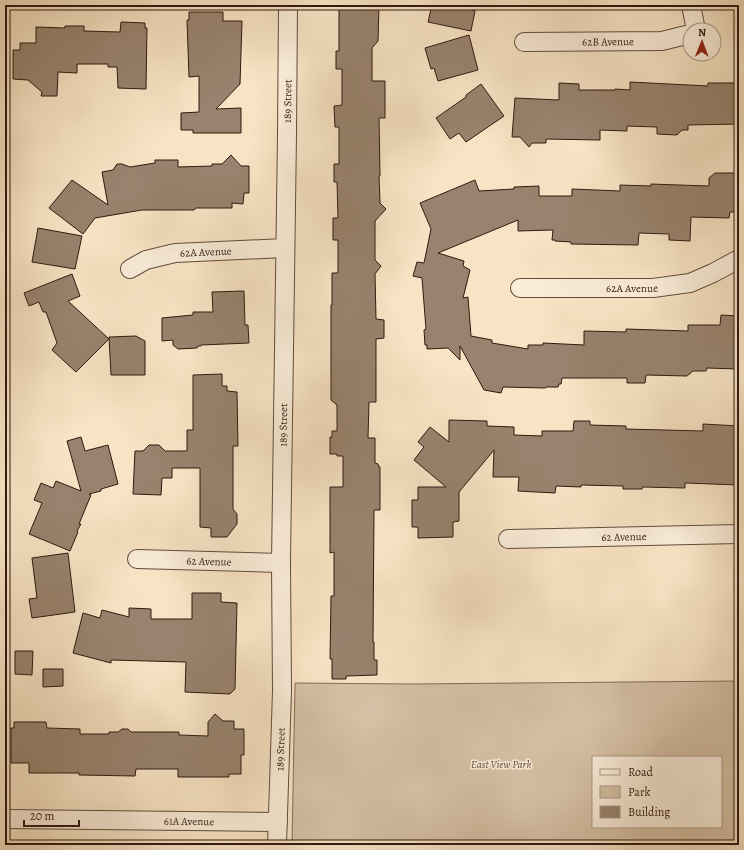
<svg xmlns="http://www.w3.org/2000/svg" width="744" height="850" viewBox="0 0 744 850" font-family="Alegreya,serif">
  <rect width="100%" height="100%" fill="#f8e4c5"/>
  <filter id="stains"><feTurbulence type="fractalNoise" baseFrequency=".005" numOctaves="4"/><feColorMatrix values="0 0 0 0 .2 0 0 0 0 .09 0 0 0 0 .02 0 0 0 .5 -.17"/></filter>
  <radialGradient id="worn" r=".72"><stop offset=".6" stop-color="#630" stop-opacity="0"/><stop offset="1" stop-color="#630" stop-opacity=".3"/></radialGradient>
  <!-- green -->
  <path fill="#d6c1a6" stroke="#826d5b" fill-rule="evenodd" d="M739 681V845H292L295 683 412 684ZM593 757H721V827H593Z"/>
  <!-- building -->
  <g fill="#98836e" stroke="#2f1910">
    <polygon points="339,5 379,5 378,41 372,48 372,81 385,81 385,118 379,118 380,176 379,176 380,203 386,209 375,221 375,260 381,266 375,274 376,319 384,320 384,338 376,339 376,402 369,402 368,438 375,438 375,463 378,464 379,467 380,467 380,510 374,510 373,642 374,642 374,660 377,660 377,675 346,676 346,679 332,679 332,659 330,659 331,596 334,596 334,552 330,553 330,487 343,487 343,456 337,456 337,454 330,454 330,437 332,437 332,431 337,431 337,405 331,400 331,305 332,305 332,273 338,273 338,240 333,240 333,218 338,218 337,182 334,182 334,164 339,164 339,127 335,127 334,106 342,105 342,69 336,69 336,51 339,51"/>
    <polygon points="432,5 467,5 467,8 475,11 471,31 428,22"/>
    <polygon points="189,12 223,12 223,21 242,21 240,84 216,109 241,108 241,133 193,133 193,130 181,130 181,113 199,112 199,76 189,77 187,20 189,20"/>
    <polygon points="121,22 145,23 145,28 147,28 146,89 118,88 117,67 108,67 108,64 77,64 77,73 58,72 57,96 41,96 42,92 28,80 13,79 13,50 20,50 20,43 36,43 36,27 65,28 65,26 84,26 84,31 120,32"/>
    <polygon points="469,35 478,70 438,81 434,68 431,69 425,48"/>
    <polygon points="630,82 708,86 708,83 739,83 739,124 688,125 688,130 682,130 677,135 657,134 657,127 627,126 627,131 600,130 600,140 546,139 546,143 532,143 529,147 520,137 512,137 515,98 559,100 559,83 579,84 579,90 615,90 615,89 630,90"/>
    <polygon points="481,84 504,116 466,142 459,133 450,139 436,118 466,97 466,95"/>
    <polygon points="231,155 241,166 249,166 249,193 244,193 243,204 232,203 232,208 196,208 194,210 142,210 95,218 83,234 49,208 72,180 108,205 102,172 113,170 117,164 122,164 130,167 155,163 155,160 178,160 178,167 212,166 212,164 222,164"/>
    <polygon points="715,173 739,173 739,210 736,210 735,212 730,212 729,218 691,217 690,241 669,240 669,234 639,233 638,245 571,244 571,242 555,241 555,240 552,240 553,230 518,231 518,220 438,253 464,261 463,266 470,270 463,298 468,297 471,336 492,340 492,343 528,349 528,345 543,345 543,343 584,345 584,331 626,332 626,329 688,331 688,325 720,325 721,315 739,316 738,369 707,368 706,371 693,371 687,376 646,375 645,383 627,383 627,378 562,378 561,384 559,384 558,387 547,387 545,388 503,387 501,393 484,390 460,346 460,360 448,348 427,349 427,345 425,345 424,330 426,329 422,278 413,276 417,262 424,263 431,229 420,203 475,180 479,191 514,189 514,187 539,186 539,196 572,196 572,189 620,191 620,185 651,186 651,184 709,186 709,178"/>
    <polygon points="38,228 82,236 75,269 32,262"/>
    <polygon points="72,274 80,296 68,301 109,339 76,372 52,350 57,343 46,312 43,312 39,302 29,306 24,293"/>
    <polygon points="244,291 245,325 248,325 249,343 201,345 201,346 198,346 197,348 178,349 173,345 173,340 162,341 162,318 193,315 193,312 213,312 212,292"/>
    <polygon points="136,336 145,341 145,375 111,375 109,337"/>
    <polygon points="222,374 222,386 227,386 227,391 237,392 238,446 233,446 233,509 237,514 237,524 227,537 211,537 211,528 200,527 200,468 172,468 172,478 162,478 161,495 133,494 135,451 143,451 149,445 159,445 165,451 187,451 187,430 193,430 193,375"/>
    <polygon points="449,420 487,421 487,426 514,427 514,435 542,436 542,431 573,431 574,421 590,421 590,425 626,426 626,429 703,431 703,424 739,426 739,485 685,483 685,488 643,487 642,489 623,489 623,486 581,485 581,487 556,486 555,493 518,491 519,477 493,477 494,450 459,492 459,521 453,522 453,537 418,538 418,527 412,527 412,500 418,500 418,487 446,487 414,460 424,447 418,442 430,427 449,442"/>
    <polygon points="81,437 85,451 108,445 118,484 101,489 101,491 89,494 91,495 79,524 81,524 77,531 78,532 70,551 29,534 42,503 34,500 41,483 53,488 56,481 81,491 67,441"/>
    <polygon points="68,553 75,612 32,618 29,599 37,598 32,558"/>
    <polygon points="192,593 221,593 221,602 237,603 235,689 230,694 185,692 186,662 111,660 111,663 73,653 83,613 100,618 102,610 129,617 129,608 151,609 151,619 192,619"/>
    <polygon points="15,651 33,651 32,675 15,674"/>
    <polygon points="43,669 63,669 63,686 43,687"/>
    <polygon points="215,714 223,721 234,721 234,729 244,729 244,755 241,755 241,774 229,774 229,777 178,777 178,769 136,769 135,776 79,775 79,773 29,773 29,763 11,763 11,728 14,728 14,722 46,722 47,728 80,729 80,734 109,734 109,732 118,732 122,729 128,729 131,732 179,732 179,735 208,736 208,722"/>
  </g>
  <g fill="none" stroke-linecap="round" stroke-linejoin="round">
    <defs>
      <g id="minor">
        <polyline points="691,5 696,30"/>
        <path id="s1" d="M524 42 662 41 690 34"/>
        <path id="s2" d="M130 269 146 260 175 253 285 248"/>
        <path id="s3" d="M520 288H653L690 283 713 273 739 259"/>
        <path id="s4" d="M508 539 739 534"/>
        <path id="s5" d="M137 559 281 563"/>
        <path id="s6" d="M5 819 278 822"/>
        <path id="s7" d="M277 845 282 691 281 563 287 134 288 5"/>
      </g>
    </defs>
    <!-- minor casing -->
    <use href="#minor" stroke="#614c3d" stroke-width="20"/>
    <!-- minor -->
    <use href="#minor" stroke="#faedd9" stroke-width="18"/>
  </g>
  <g text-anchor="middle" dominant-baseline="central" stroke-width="3" stroke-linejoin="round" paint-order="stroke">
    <!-- street labels -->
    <g font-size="11" fill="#2f1910" stroke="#faedd9">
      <text stroke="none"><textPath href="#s1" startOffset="84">62B Avenue</textPath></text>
      <text stroke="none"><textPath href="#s7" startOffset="744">189 Street</textPath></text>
      <text stroke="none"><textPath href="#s2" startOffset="79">62A Avenue</textPath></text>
      <text stroke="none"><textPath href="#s3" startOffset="112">62A Avenue</textPath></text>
      <text stroke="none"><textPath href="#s7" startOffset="420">189 Street</textPath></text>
      <text stroke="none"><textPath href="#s4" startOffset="116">62 Avenue</textPath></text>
      <text stroke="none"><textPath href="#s5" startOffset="72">62 Avenue</textPath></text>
      <text stroke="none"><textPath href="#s7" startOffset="96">189 Street</textPath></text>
      <text stroke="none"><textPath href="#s6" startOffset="184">61A Avenue</textPath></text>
    </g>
    <!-- park labels -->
    <g font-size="11" font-style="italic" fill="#614b3d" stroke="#faedd9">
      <text x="501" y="764">East View Park</text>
    </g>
  </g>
  <!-- margin -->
  <rect width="744" height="850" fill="none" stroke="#f8e4c5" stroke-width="20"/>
  <rect x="6" y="6" width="732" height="838" fill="none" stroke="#2f1910" stroke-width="2"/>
  <rect x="10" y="10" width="724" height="830" fill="none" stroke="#2f1910"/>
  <!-- legend -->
  <rect x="592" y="756" width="130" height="72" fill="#faedd9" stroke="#a99889"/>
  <rect x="600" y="769" width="20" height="6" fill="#faedd9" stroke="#a99889"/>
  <text x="628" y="776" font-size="12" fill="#2f1910">Road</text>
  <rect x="600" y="786" width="20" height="12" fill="#d6c1a6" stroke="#a99889"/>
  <text x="628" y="796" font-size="12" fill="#2f1910">Park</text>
  <rect x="600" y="806" width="20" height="12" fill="#98836e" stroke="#a99889"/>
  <text x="628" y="816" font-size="12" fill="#2f1910">Building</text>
  <!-- north arrow -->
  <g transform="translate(702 42) rotate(1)"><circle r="19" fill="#faedd9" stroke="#a99889"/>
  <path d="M0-3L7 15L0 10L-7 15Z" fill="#8f2418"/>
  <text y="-6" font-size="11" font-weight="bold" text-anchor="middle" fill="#2f1910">N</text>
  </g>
  <!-- scale -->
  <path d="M24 820v6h55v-6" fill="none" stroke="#2f1910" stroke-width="2"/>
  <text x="30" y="820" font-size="12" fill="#2f1910" stroke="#faedd9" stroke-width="3" paint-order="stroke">20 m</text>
  <rect width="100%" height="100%" filter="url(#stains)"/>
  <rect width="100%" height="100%" fill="url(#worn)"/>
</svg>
